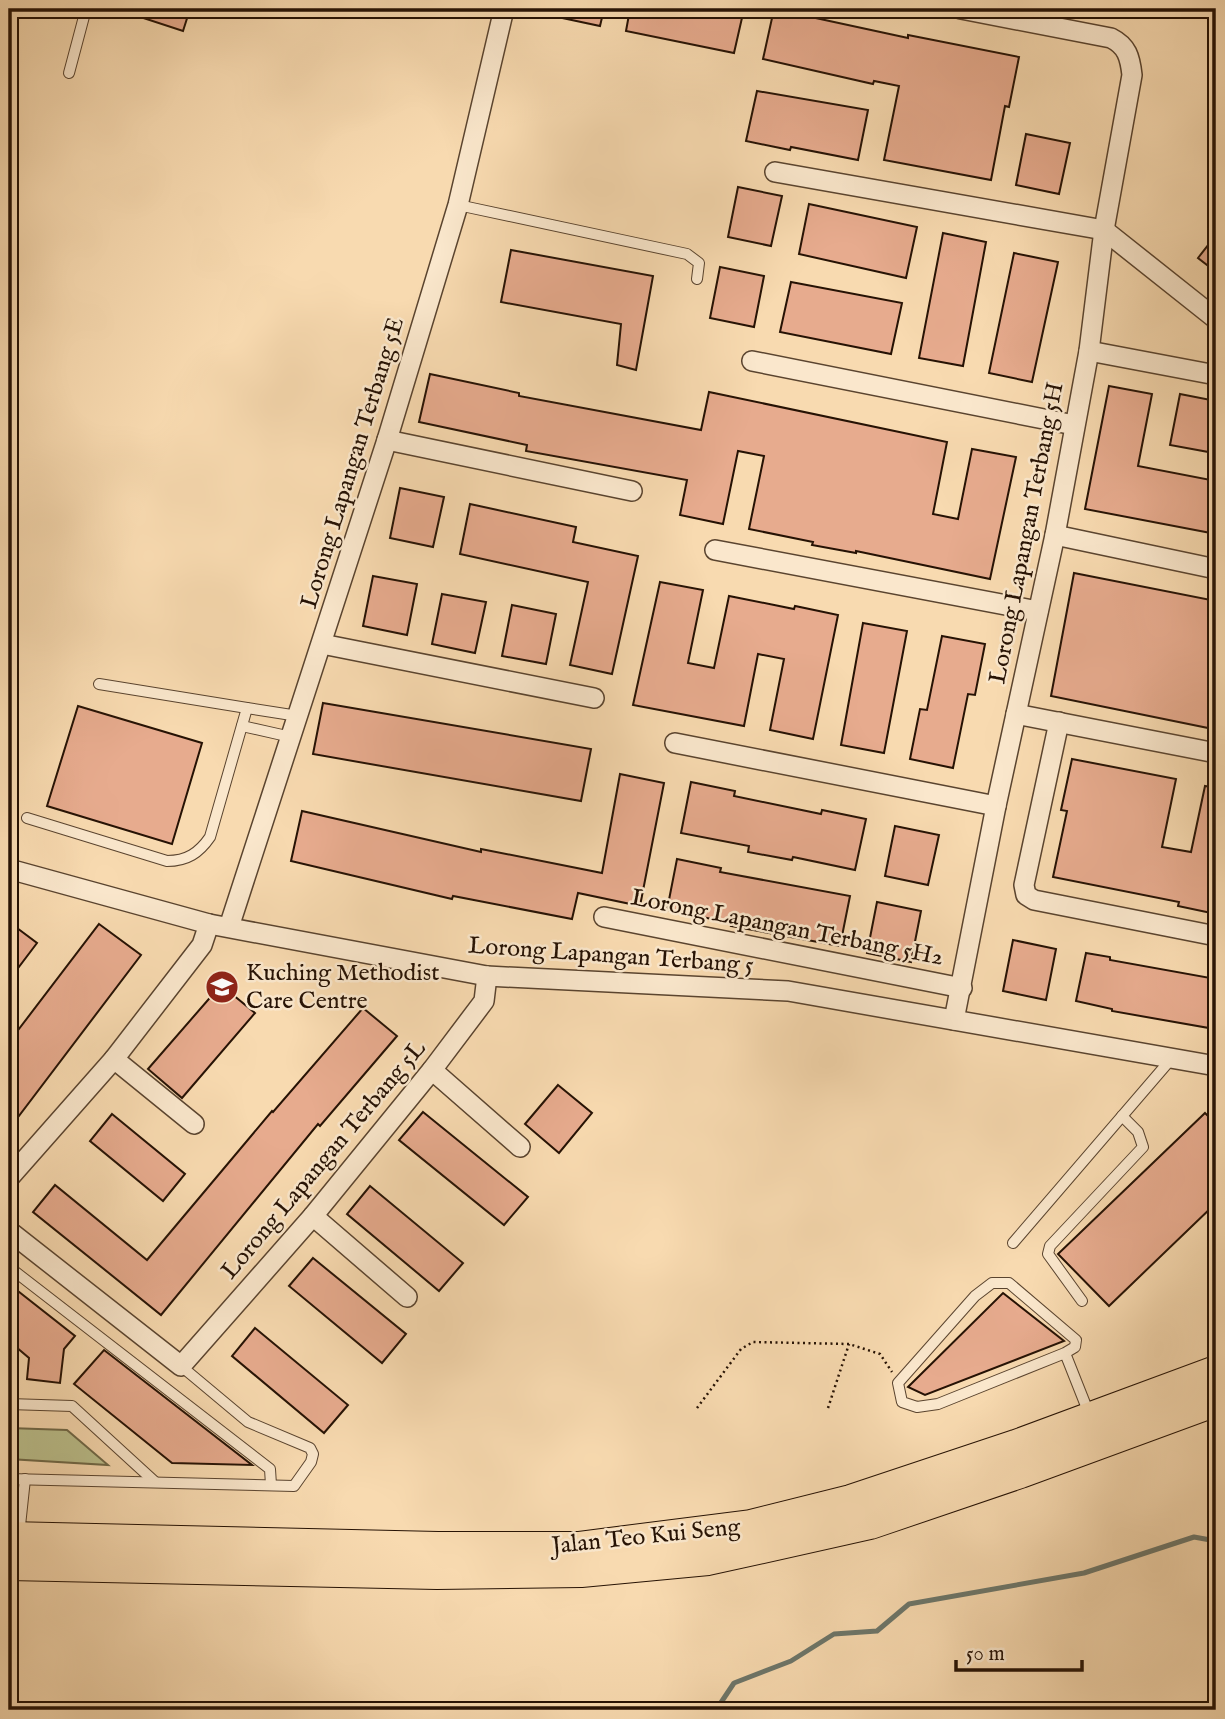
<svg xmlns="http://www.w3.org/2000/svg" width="1225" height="1719" viewBox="0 0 1225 1719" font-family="'IM FELL English',serif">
  <rect width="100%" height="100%" fill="#f8dab0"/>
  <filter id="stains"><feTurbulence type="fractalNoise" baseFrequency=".00286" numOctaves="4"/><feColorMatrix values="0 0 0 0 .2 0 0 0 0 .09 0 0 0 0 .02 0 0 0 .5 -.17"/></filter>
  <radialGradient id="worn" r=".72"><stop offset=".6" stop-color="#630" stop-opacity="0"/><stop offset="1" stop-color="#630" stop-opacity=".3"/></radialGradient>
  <!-- green -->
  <polygon fill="#bbc08d" stroke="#706948" stroke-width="2" points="9,1428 67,1430 108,1465 9,1459"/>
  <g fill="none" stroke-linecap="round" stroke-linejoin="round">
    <!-- stream -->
    <polyline stroke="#6d776b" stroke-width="5" points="716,1710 734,1683 791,1661 834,1634 877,1631 909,1604 1084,1573 1194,1537 1216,1541"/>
  </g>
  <!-- building -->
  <g fill="#e7ab8e" stroke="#261204" stroke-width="2">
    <polygon points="122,9 190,9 183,31 122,11"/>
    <polygon points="549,9 604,9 600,26 548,15"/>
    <polygon points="630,9 744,9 734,53 626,31"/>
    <polygon points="774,9 908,38 908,35 1019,57 1009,107 1005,106 991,180 884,160 899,86 874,81 873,84 763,59"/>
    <polygon points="757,91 868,110 858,160 791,147 790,150 746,141"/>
    <polygon points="1026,134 1070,143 1059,194 1016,185"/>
    <polygon points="738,187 782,196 771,246 728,237"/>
    <polygon points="809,204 917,227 906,278 799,254"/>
    <polygon points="943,233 986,242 963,366 919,358"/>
    <polygon points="1216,235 1216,272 1198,258"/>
    <polygon points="511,250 653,276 636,370 617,365 621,324 501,302"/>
    <polygon points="1014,253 1058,262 1032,382 989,373"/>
    <polygon points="720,267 764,276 754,327 710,318"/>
    <polygon points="791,282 902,303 891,354 780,332"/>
    <polygon points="430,374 519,393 519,396 701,430 709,392 947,442 933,514 958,519 972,449 1016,457 990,579 856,551 856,553 812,545 813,542 749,529 764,456 738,451 723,524 680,515 687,480 526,451 527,445 419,422"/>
    <polygon points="1109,386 1152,394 1138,466 1216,481 1216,534 1085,509"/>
    <polygon points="1180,394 1216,401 1216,441 1214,453 1170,445"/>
    <polygon points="400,488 444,497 433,547 390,538"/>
    <polygon points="470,504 576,527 573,542 638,556 612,674 570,665 588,582 460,554"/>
    <polygon points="1074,573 1216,601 1216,712 1213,729 1051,696"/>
    <polygon points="373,576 417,584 407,635 363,626"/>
    <polygon points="660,582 703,590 688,663 714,668 729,596 794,609 795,606 838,615 813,739 770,730 784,659 758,654 744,726 633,705"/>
    <polygon points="442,594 486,602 475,653 432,644"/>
    <polygon points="512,605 556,614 546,664 502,656"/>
    <polygon points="863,623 907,631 884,753 841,745"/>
    <polygon points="942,636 985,644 975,695 968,694 953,768 910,759 920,709 927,710"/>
    <polygon points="323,703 591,749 581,801 313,754"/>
    <polygon points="78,706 202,743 172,844 47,806"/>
    <polygon points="1072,759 1176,779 1162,847 1191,852 1205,786 1216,788 1216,914 1178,906 1179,902 1053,877 1067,811 1061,810"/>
    <polygon points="620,774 664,783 640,906 578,893 572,919 453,896 452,899 291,861 302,811 481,852 481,849 602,873"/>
    <polygon points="691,782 735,791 734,796 821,814 822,810 866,819 855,870 793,857 792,860 748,852 749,846 681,833"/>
    <polygon points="895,826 939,835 928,885 885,876"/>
    <polygon points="677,859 721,868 720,872 850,896 840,946 731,926 732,923 667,910"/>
    <polygon points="877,902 921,911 911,962 867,953"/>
    <polygon points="9,922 37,943 9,980"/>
    <polygon points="99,924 141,955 9,1129 9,1042"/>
    <polygon points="1013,940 1056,949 1046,1000 1003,991"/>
    <polygon points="1086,953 1110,957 1110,960 1216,979 1216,992 1209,1028 1112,1011 1112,1009 1076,1001"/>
    <polygon points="221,985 255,1013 182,1098 148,1069"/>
    <polygon points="363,1008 397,1036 320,1126 318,1124 161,1315 33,1212 55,1185 147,1260 272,1111 273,1112"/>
    <polygon points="558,1085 592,1113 559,1153 525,1124"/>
    <polygon points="423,1112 528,1197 504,1225 399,1140"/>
    <polygon points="1205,1113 1216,1124 1216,1203 1109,1306 1058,1254"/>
    <polygon points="112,1114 185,1174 163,1201 90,1141"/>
    <polygon points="370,1186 463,1263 439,1291 347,1214"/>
    <polygon points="313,1258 406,1334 382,1363 289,1286"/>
    <polygon points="9,1284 75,1336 64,1349 60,1383 27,1379 29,1358 9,1341"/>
    <polygon points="1003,1293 1064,1341 925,1395 908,1387"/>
    <polygon points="255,1328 348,1405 324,1433 232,1356"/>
    <polygon points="104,1350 252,1465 172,1463 74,1384"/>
  </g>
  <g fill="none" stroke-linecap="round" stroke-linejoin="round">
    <defs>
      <g id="service">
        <polyline points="69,73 86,9"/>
        <polyline points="458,205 687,254 699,263 697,279"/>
        <polyline points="247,708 298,716"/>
        <polyline points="242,726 291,737"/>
        <path d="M27 818 167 861C187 861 199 853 210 837L247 708 99 684"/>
        <polyline points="1013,1243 1172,1058"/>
        <polyline points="9,1267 270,1469 271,1485"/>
        <polyline points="1082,1301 1048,1254 1050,1246 1143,1147 1138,1132 1122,1116"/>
        <polyline points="1065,1353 938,1404 917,1407 902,1402 898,1383 975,1296 992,1283 1009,1283 1076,1340 1075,1347 1065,1353 1090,1416"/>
        <polyline points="9,1404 72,1406 155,1482"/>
        <polyline points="9,1479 294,1486 311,1462 313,1454 310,1448 248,1422 181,1366"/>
        <polyline points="19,1535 25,1479"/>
      </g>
      <g id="minor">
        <polyline points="775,172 1104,230 1216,319"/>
        <polyline points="1089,351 1216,375"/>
        <polyline points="752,361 1074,425"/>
        <polyline points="387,440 632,491"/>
        <polyline points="1055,535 1216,569"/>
        <polyline points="715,550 1038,611"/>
        <polyline points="322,644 594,698"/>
        <polyline points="1016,714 1216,753"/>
        <polyline points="1059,722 1024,885 1026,895 1034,900 1216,936"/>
        <polyline points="675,743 996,806"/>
        <polyline points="9,869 209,924 487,976 788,991 1216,1066"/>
        <polyline points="604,917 962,988"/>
        <polyline points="229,927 387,440 458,205 504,9"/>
        <path d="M954 1020 996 806 1055 535 1089 351 1104 230 1132 75C1130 57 1127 46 1111 38L961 9"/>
        <polyline points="114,1059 194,1124"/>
        <polyline points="432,1070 520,1147"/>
        <polyline points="9,1178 114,1059 202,945 209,924"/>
        <polyline points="313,1216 407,1297"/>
        <polyline points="9,1231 181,1366 313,1216 432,1070 484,1001 487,976"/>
      </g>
      <g id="trunk">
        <polyline points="9,1538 438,1548 578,1548 751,1526 851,1501 1016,1446 1216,1372"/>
        <polyline points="9,1564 437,1573 581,1571 708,1559 870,1523 1020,1472 1216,1400"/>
      </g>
    </defs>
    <!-- service casing -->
    <use href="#service" stroke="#5a442f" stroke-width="12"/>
    <!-- minor casing -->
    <use href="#minor" stroke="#5a442f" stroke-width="22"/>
    <!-- trunk casing -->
    <use href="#trunk" stroke="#261204" stroke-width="34"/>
    <!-- path -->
    <g stroke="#261204" stroke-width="2.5" stroke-dasharray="2 3.5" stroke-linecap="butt">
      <polyline points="697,1408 741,1349 753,1342 849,1344 880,1354 892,1372"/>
      <polyline points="828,1408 849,1344"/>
    </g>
    <!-- service -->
    <use href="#service" stroke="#fae7cc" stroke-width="10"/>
    <!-- minor -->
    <use href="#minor" stroke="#fae7cc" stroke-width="19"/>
    <!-- trunk -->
    <use href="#trunk" stroke="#f8dab0" stroke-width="32"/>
  </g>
  <!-- icons -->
  <defs>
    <symbol id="school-disc" viewBox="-11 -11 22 22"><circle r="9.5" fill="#8f2418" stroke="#fae7cc"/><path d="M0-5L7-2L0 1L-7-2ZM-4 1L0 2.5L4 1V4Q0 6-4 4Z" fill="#fff"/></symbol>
  </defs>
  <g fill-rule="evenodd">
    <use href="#school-disc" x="203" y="968" width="38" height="38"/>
  </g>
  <g text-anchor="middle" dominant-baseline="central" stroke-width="5" stroke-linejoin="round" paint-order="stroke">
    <!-- street labels -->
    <g font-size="24" fill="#261204" stroke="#fae7cc">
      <text transform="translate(353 463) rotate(-73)">Lorong Lapangan Terbang 5E</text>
      <text transform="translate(1027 533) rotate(-79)">Lorong Lapangan Terbang 5H</text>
      <text transform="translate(787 928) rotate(11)">Lorong Lapangan Terbang 5H2</text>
      <text transform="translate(611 956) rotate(4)">Lorong Lapangan Terbang 5</text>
      <text transform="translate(324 1160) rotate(-50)">Lorong Lapangan Terbang 5L</text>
      <text transform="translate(646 1537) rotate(-6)">Jalan Teo Kui Seng</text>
    </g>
    <!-- poi labels -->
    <g font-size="24" fill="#261204" stroke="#fae7cc" text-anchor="start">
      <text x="246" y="973">Kuching Methodist<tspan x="246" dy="28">Care Centre</tspan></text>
    </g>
  </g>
  <!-- margin -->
  <rect width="1225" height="1719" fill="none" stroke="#f8dab0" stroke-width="35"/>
  <rect x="10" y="10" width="1204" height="1698" fill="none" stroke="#261204" stroke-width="3.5"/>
  <rect x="18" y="18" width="1190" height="1684" fill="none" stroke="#261204" stroke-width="2"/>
  <!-- scale -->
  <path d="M956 1660v10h126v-10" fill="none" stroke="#261204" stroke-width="3.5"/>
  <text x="966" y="1660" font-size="21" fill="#261204" stroke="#fae7cc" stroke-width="5" paint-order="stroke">50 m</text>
  <rect width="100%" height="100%" filter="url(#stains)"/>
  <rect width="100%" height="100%" fill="url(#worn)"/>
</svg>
